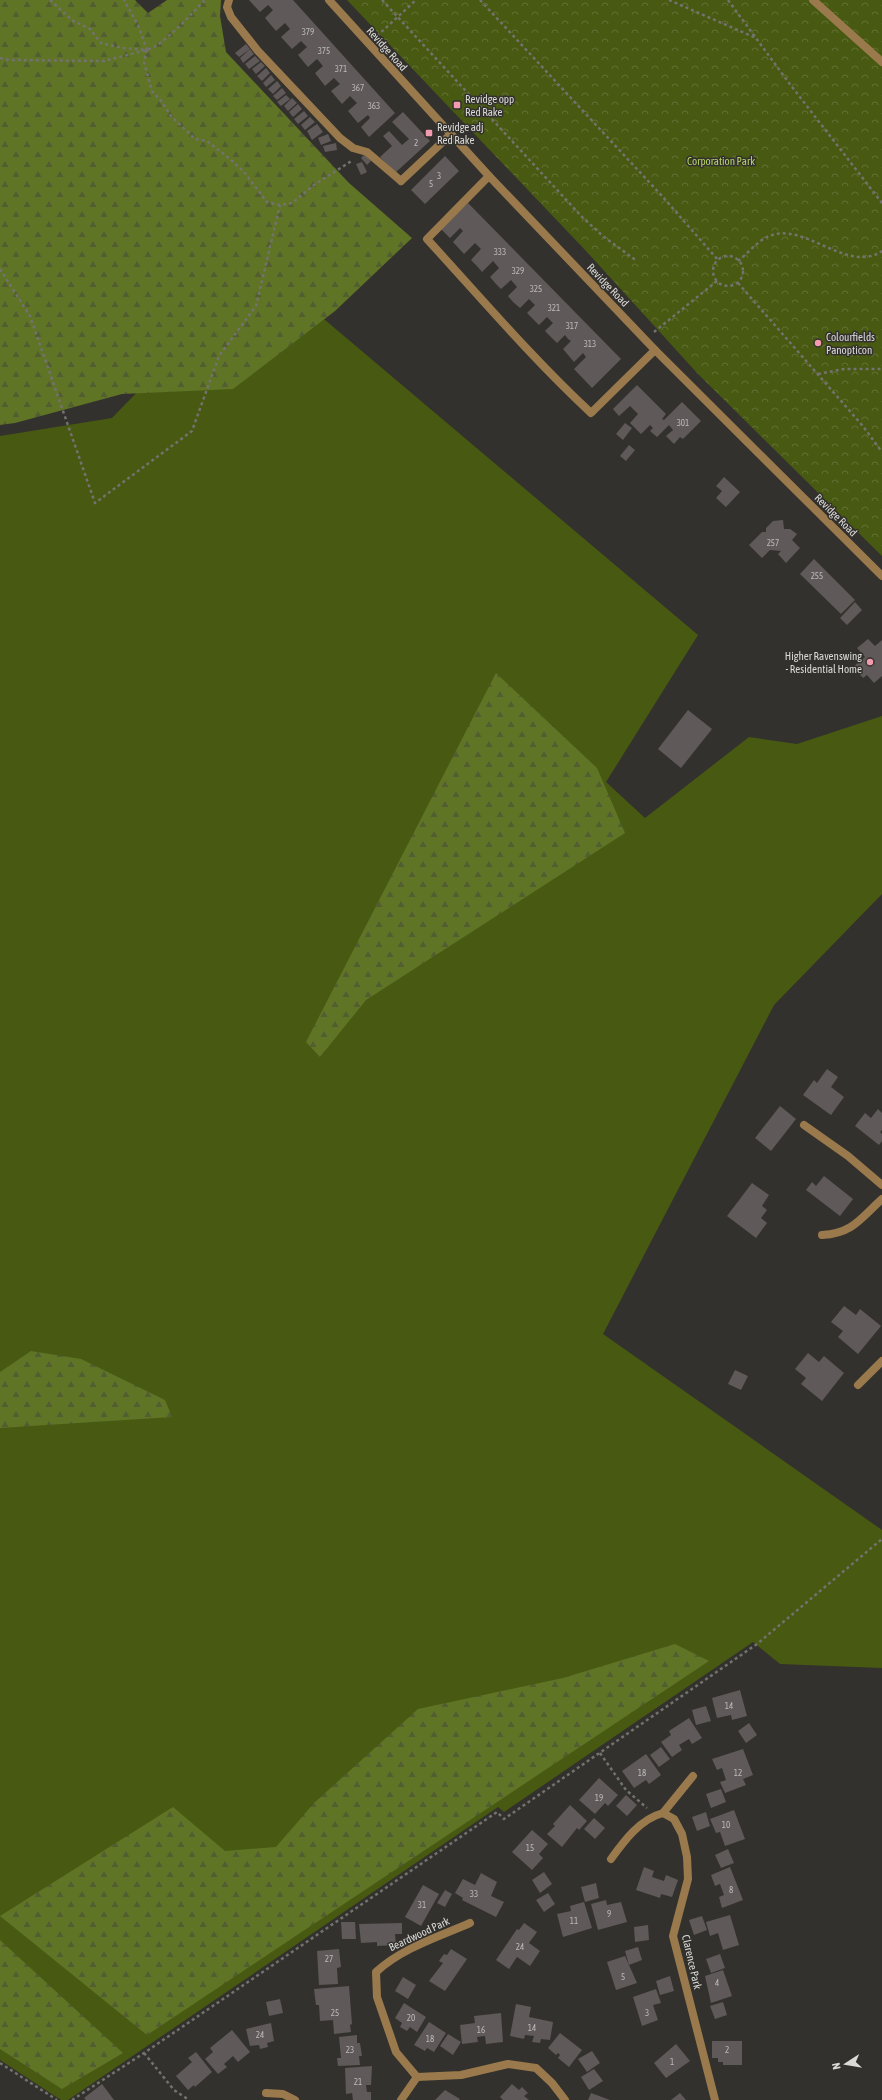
<svg xmlns="http://www.w3.org/2000/svg" width="882" height="2100" viewBox="0 0 882 2100" font-family="'Asap Condensed',sans-serif">
  <defs>
    <pattern id="forest-firs" width="22" height="20" patternUnits="userSpaceOnUse"><rect width="22" height="20" fill="#5f7425"/><path d="M5 1l3.5 6h-7zM16 11l3.5 6h-7z" fill="#525d32"/></pattern>
    <pattern id="park-crowns" width="20" height="18" patternUnits="userSpaceOnUse"><rect width="20" height="18" fill="#485912"/><path d="M2 6a3 3 0 1 1 6 0M12 15a3 3 0 1 1 6 0" fill="none" stroke="#627034"/></pattern>
  </defs>
  <rect width="100%" height="100%" fill="#33312d"/>
  <!-- green -->
  <polygon fill="#485912" points="260,265 698,635 606,782 645,818 749,737 797,744 882,716 882,894 774,1005 603,1334 882,1530 882,1668 780,1664 753,1642 504,1812 498,1807 68,2100 61,2100 0,2060 0,436 112,418"/>
  <!-- forest -->
  <g fill="url(#forest-firs)">
    <polygon points="0,0 135,0 148,13 167,0 221,0 220,16 226,52 349,183 412,238 335,311 233,389 122,394 15,423 0,425"/>
    <polygon points="496,673 597,768 625,833 366,1000 320,1057 306,1042"/>
    <polygon points="31,1351 81,1359 165,1400 172,1417 0,1428 0,1372"/>
    <polygon points="675,1644 709,1661 147,2035 0,1916 173,1807 225,1851 276,1847 314,1803 418,1709 563,1678"/>
    <polygon points="0,1940 123,2053 62,2089 0,2049"/>
  </g>
  <!-- park -->
  <polygon fill="url(#park-crowns)" points="347,0 882,0 882,556 698,374 587,252"/>
  <!-- building -->
  <g fill="#5f5959">
    <polygon points="249,0 293,0 395,113 369,137 361,127 370,118 368,115 358,123 348,111 357,103 350,96 342,104 331,91 340,84 334,78 325,86 315,73 323,66 317,59 308,67 298,55 307,47 301,41 292,49 281,37 290,29 285,23 276,31 265,18 273,10 268,5 260,12"/>
    <polygon points="246,44 250,49 239,57 235,53"/>
    <polygon points="250,49 254,54 243,63 240,58"/>
    <polygon points="255,56 260,61 249,69 245,64"/>
    <polygon points="261,62 265,66 256,74 252,69"/>
    <polygon points="266,68 270,73 262,81 257,76"/>
    <polygon points="271,75 275,80 266,87 263,83"/>
    <polygon points="277,81 281,86 273,94 268,89"/>
    <polygon points="282,88 286,93 277,100 273,96"/>
    <polygon points="286,95 290,99 281,106 277,102"/>
    <polygon points="292,98 297,103 288,111 284,106"/>
    <polygon points="298,104 302,109 293,117 289,112"/>
    <polygon points="304,111 308,116 298,124 294,119"/>
    <polygon points="403,112 430,141 395,173 380,157 392,146 383,136 389,131 402,145 409,139 392,122"/>
    <polygon points="310,117 315,122 305,130 301,125"/>
    <polygon points="317,124 323,132 312,140 307,131"/>
    <polygon points="328,134 331,141 321,145 318,138"/>
    <polygon points="336,143 337,150 325,152 323,146"/>
    <polygon points="365,154 371,161 367,165 361,158"/>
    <polygon points="445,156 459,171 425,204 411,190"/>
    <polygon points="362,162 367,172 361,175 356,164"/>
    <polygon points="468,203 621,359 592,388 574,369 586,357 583,353 574,362 563,349 571,341 568,339 565,335 557,343 545,331 553,323 547,317 539,325 527,313 535,305 529,299 520,308 513,302 508,296 517,287 511,280 501,289 496,284 490,277 499,268 493,261 482,272 477,266 471,260 481,249 475,243 464,254 453,242 463,231 460,228 450,238 441,229"/>
    <polygon points="637,385 666,414 662,419 664,420 682,402 701,421 683,439 680,437 674,444 666,436 673,430 669,425 657,437 650,431 653,428 650,425 641,434 630,423 638,414 630,406 619,416 613,409"/>
    <polygon points="625,423 632,428 623,440 616,434"/>
    <polygon points="629,445 635,450 626,461 620,456"/>
    <polygon points="724,477 740,492 726,507 716,498 722,491 716,486"/>
    <polygon points="783,520 784,529 790,529 797,534 792,540 800,548 786,563 778,554 781,551 770,550 762,558 749,545 762,532 766,532 766,528 773,521"/>
    <polygon points="814,559 855,600 841,614 800,574"/>
    <polygon points="855,602 862,610 847,625 840,618"/>
    <polygon points="868,639 875,646 882,640 882,676 874,683 867,675 863,678 853,667 865,657 857,648"/>
    <polygon points="688,710 712,729 681,768 658,749"/>
    <polygon points="827,1069 838,1077 831,1087 844,1097 831,1115 803,1095 814,1080 817,1083"/>
    <polygon points="780,1106 796,1119 771,1151 755,1138"/>
    <polygon points="878,1109 882,1113 882,1130 880,1132 882,1134 882,1141 879,1145 855,1126 865,1113 871,1118"/>
    <polygon points="824,1176 853,1199 840,1216 806,1190 812,1182 816,1186"/>
    <polygon points="752,1183 769,1195 762,1206 767,1210 761,1218 767,1223 756,1238 727,1216"/>
    <polygon points="844,1306 856,1315 860,1309 881,1326 858,1354 838,1337 843,1331 831,1322"/>
    <polygon points="808,1353 819,1362 824,1356 844,1373 822,1401 801,1384 806,1378 795,1369"/>
    <polygon points="735,1370 748,1376 741,1390 728,1384"/>
    <polygon points="740,1690 747,1716 732,1720 731,1715 717,1718 712,1698"/>
    <polygon points="706,1706 711,1721 696,1725 692,1710"/>
    <polygon points="689,1718 702,1738 692,1744 689,1739 679,1745 682,1750 672,1757 661,1742 671,1735 669,1731"/>
    <polygon points="749,1723 757,1735 746,1743 738,1731"/>
    <polygon points="661,1747 670,1759 659,1767 650,1755"/>
    <polygon points="743,1749 753,1775 743,1779 746,1785 725,1793 720,1782 726,1780 722,1768 717,1770 712,1759"/>
    <polygon points="646,1754 661,1775 649,1784 646,1780 634,1788 622,1771"/>
    <polygon points="599,1778 618,1795 608,1806 605,1803 595,1814 579,1800"/>
    <polygon points="721,1789 726,1802 711,1808 706,1794"/>
    <polygon points="626,1795 637,1805 627,1816 616,1806"/>
    <polygon points="570,1805 587,1821 579,1830 577,1828 562,1847 547,1834 555,1826 553,1824"/>
    <polygon points="734,1810 745,1839 725,1846 720,1832 716,1833 710,1819"/>
    <polygon points="706,1812 710,1826 697,1831 692,1817"/>
    <polygon points="594,1818 605,1828 595,1839 584,1829"/>
    <polygon points="532,1830 548,1844 539,1854 543,1858 532,1870 512,1852"/>
    <polygon points="728,1849 734,1863 721,1868 715,1855"/>
    <polygon points="644,1867 654,1871 652,1877 664,1881 666,1875 678,1880 672,1897 661,1894 660,1898 636,1890"/>
    <polygon points="730,1867 743,1900 722,1908 719,1897 724,1895 720,1884 715,1886 711,1875"/>
    <polygon points="544,1872 552,1884 540,1893 532,1880"/>
    <polygon points="481,1873 497,1882 491,1896 504,1902 496,1917 462,1900 463,1898 455,1893 463,1879 475,1885"/>
    <polygon points="596,1883 599,1898 585,1902 581,1887"/>
    <polygon points="423,1885 439,1894 421,1926 405,1917"/>
    <polygon points="445,1890 452,1894 445,1907 437,1903"/>
    <polygon points="548,1893 555,1904 544,1912 536,1900"/>
    <polygon points="606,1900 607,1905 621,1902 627,1922 598,1930 591,1904"/>
    <polygon points="584,1902 592,1928 563,1937 557,1914 571,1911 570,1906"/>
    <polygon points="730,1915 739,1945 723,1950 718,1933 710,1936 706,1922"/>
    <polygon points="702,1916 707,1930 694,1935 689,1920"/>
    <polygon points="341,1922 355,1922 356,1939 342,1939"/>
    <polygon points="402,1923 402,1934 395,1934 396,1945 377,1946 377,1942 361,1943 359,1924"/>
    <polygon points="524,1923 537,1932 529,1943 540,1951 530,1966 517,1957 509,1969 496,1960 517,1929 519,1930"/>
    <polygon points="648,1925 649,1940 635,1942 634,1927"/>
    <polygon points="638,1947 642,1960 629,1965 625,1951"/>
    <polygon points="339,1949 341,1967 337,1968 338,1984 319,1985 317,1951"/>
    <polygon points="451,1949 467,1959 445,1991 429,1981 443,1963 439,1961 444,1954 447,1955"/>
    <polygon points="720,1954 725,1968 711,1973 706,1959"/>
    <polygon points="625,1956 637,1983 616,1990 607,1962"/>
    <polygon points="723,1970 732,1996 711,2003 705,1976"/>
    <polygon points="670,1976 674,1991 660,1995 656,1981"/>
    <polygon points="403,1977 416,1985 408,1999 395,1991"/>
    <polygon points="349,1986 352,2024 350,2025 351,2032 334,2034 333,2020 320,2021 319,2005 316,2005 314,1989"/>
    <polygon points="656,1989 661,2003 653,2005 658,2020 642,2026 633,1997"/>
    <polygon points="280,1999 283,2013 269,2016 266,2002"/>
    <polygon points="723,2002 727,2015 715,2019 710,2006"/>
    <polygon points="404,2003 426,2017 417,2032 410,2027 407,2031 400,2027 402,2023 395,2018"/>
    <polygon points="516,2004 531,2007 529,2017 553,2022 550,2040 541,2039 540,2043 532,2042 534,2036 525,2035 524,2039 510,2036"/>
    <polygon points="501,2013 503,2042 486,2044 485,2036 477,2037 478,2042 462,2044 460,2025 475,2023 474,2016"/>
    <polygon points="429,2022 446,2033 434,2052 427,2048 425,2051 414,2045"/>
    <polygon points="271,2023 274,2041 267,2043 268,2047 260,2049 259,2045 250,2046 246,2029"/>
    <polygon points="232,2030 250,2052 238,2062 233,2056 224,2064 227,2067 218,2074 205,2059 213,2052 210,2048"/>
    <polygon points="560,2033 582,2050 569,2067 558,2058 560,2055 558,2053 556,2055 548,2048"/>
    <polygon points="448,2034 461,2042 453,2055 440,2046"/>
    <polygon points="357,2035 357,2043 360,2043 362,2056 359,2056 360,2065 338,2066 337,2058 341,2058 339,2037"/>
    <polygon points="712,2041 742,2041 742,2065 723,2065 723,2062 718,2062 718,2058 712,2058"/>
    <polygon points="676,2044 690,2061 666,2078 654,2063"/>
    <polygon points="592,2051 600,2063 587,2072 578,2059"/>
    <polygon points="196,2052 212,2072 195,2087 194,2085 188,2090 176,2076 192,2062 188,2058"/>
    <polygon points="372,2066 371,2085 366,2085 367,2092 371,2092 371,2100 353,2100 352,2093 346,2094 345,2068"/>
    <polygon points="594,2069 603,2081 589,2090 581,2077"/>
    <polygon points="102,2084 114,2100 86,2100 84,2098"/>
    <polygon points="512,2084 519,2090 522,2087 528,2093 524,2096 529,2100 503,2100 500,2097"/>
    <polygon points="445,2090 460,2099 459,2100 435,2100"/>
    <polygon points="591,2093 610,2100 588,2100"/>
    <polygon points="680,2093 686,2100 671,2100"/>
  </g>
  <g fill="none" stroke-linecap="round" stroke-linejoin="round">
    <!-- path -->
    <g stroke="#74726f" stroke-width="2.5" stroke-dasharray="3 3" stroke-linecap="butt">
      <polyline points="50,0 72,20 90,29 101,43 123,48 147,50 138,25 124,0"/>
      <polyline points="382,0 583,218 604,237 637,261"/>
      <polyline points="480,0 662,196 718,260"/>
      <polyline points="669,0 756,38"/>
      <polyline points="728,0 789,83 882,203"/>
      <polyline points="377,36 416,0"/>
      <polyline points="147,50 144,62 152,91 162,102 170,115 195,139 207,141 230,159 244,172 267,202 280,205 292,203 314,185 353,160"/>
      <path d="M0 58 9 60 104 61 147 50C164 45 192 13 205 0"/>
      <circle cx="728" cy="271" r="15"/>
      <path d="M738 261C747 254 757 242 767 237 803 219 847 275 882 251"/>
      <polyline points="0,269 30,316 95,503 192,431 219,356 256,306 280,205"/>
      <polyline points="738,283 862,425 882,452"/>
      <polyline points="654,332 717,281"/>
      <polyline points="818,374 844,369 882,369"/>
      <polyline points="600,1753 626,1790 647,1808"/>
      <polyline points="144,2053 174,2090 189,2100"/>
      <polyline points="0,2063 57,2100"/>
      <polyline points="72,2100 144,2053 497,1812 504,1819 757,1644 882,1539"/>
    </g>
    <!-- lane -->
    <g stroke="#9a7a4c" stroke-width="8">
      <polyline points="229,0 227,7 231,17 258,51 340,138 353,148 367,152 401,181"/>
      <path d="M489 176 427 239C481 298 532 358 591 413L655 350"/>
      <polyline points="804,1125 848,1156 882,1185"/>
      <path d="M822 1235C853 1233 860 1219 882 1199"/>
    </g>
    <!-- street -->
    <g stroke="#9a7a4c" stroke-width="8">
      <polyline points="329,0 489,176 655,350 882,576"/>
      <polyline points="813,0 882,62"/>
      <polyline points="401,181 451,134"/>
      <polyline points="858,1385 882,1361"/>
      <polyline points="663,1813 693,1776"/>
      <path d="M611 1859C624 1841 640 1819 663 1813L674 1819 682 1834 687 1857 688 1879 673 1936 715 2100"/>
      <path d="M470 1923C438 1937 402 1948 376 1972L377 1997 396 2052 417 2077 461 2075 508 2064 536 2068 552 2083 565 2100"/>
      <polyline points="266,2093 283,2094 295,2100"/>
      <polyline points="401,2100 417,2077"/>
    </g>
  </g>
  <!-- markers -->
  <g fill="#f29aae" stroke="#33312d" stroke-width="1.5">
    <rect x="453" y="101" width="8" height="8" rx="2"/>
    <rect x="425" y="129" width="8" height="8" rx="2"/>
    <circle cx="818" cy="343" r="4"/>
    <circle cx="870" cy="662" r="4"/>
  </g>
  <g text-anchor="middle" dominant-baseline="central" stroke-width="3" stroke-linejoin="round" paint-order="stroke">
    <!-- number labels -->
    <g font-size="9" fill="#bcbab8">
      <text x="308" y="32">379</text>
      <text x="324" y="51">375</text>
      <text x="341" y="69">371</text>
      <text x="358" y="88">367</text>
      <text x="374" y="106">363</text>
      <text x="416" y="143">2</text>
      <text x="439" y="176">3</text>
      <text x="431" y="184">5</text>
      <text x="500" y="252">333</text>
      <text x="518" y="271">329</text>
      <text x="536" y="289">325</text>
      <text x="554" y="308">321</text>
      <text x="572" y="326">317</text>
      <text x="590" y="344">313</text>
      <text x="683" y="423">301</text>
      <text x="773" y="543">257</text>
      <text x="817" y="576">255</text>
      <text x="729" y="1706">14</text>
      <text x="642" y="1773">18</text>
      <text x="738" y="1773">12</text>
      <text x="599" y="1798">19</text>
      <text x="726" y="1825">10</text>
      <text x="530" y="1848">15</text>
      <text x="731" y="1890">8</text>
      <text x="474" y="1894">33</text>
      <text x="422" y="1905">31</text>
      <text x="609" y="1914">9</text>
      <text x="574" y="1921">11</text>
      <text x="520" y="1947">24</text>
      <text x="329" y="1959">27</text>
      <text x="623" y="1977">5</text>
      <text x="717" y="1983">4</text>
      <text x="335" y="2013">25</text>
      <text x="647" y="2013">3</text>
      <text x="411" y="2018">20</text>
      <text x="532" y="2028">14</text>
      <text x="481" y="2030">16</text>
      <text x="260" y="2035">24</text>
      <text x="430" y="2039">18</text>
      <text x="350" y="2050">23</text>
      <text x="727" y="2050">2</text>
      <text x="672" y="2062">1</text>
      <text x="358" y="2082">21</text>
    </g>
    <!-- street labels -->
    <g font-size="11" fill="#dbdad8" stroke="#33312d">
      <text transform="translate(387 49) rotate(48)">Revidge Road</text>
      <text transform="translate(608 285) rotate(46)">Revidge Road</text>
      <text transform="translate(836 515) rotate(45)">Revidge Road</text>
      <text transform="translate(419 1934) rotate(-25)">Beardwood Park</text>
      <text transform="translate(692 1962) rotate(77)">Clarence Park</text>
    </g>
    <!-- poi labels -->
    <g font-size="11" fill="#dbdad8" stroke="#33312d" text-anchor="start">
      <text x="465" y="99">Revidge opp<tspan x="465" dy="13">Red Rake</tspan></text>
      <text x="437" y="127">Revidge adj<tspan x="437" dy="13">Red Rake</tspan></text>
      <text x="826" y="337">Colourfields<tspan x="826" dy="13">Panopticon</tspan></text>
      <text x="862" y="656" text-anchor="end">Higher Ravenswing<tspan x="862" dy="13">- Residential Home</tspan></text>
    </g>
    <!-- park labels -->
    <g font-size="11" fill="#b5d369" stroke="#33312d">
      <text x="721" y="161">Corporation Park</text>
    </g>
  </g>
  <!-- north arrow -->
  <g transform="translate(846 2064) rotate(258)" stroke="#33312d" stroke-width="3" paint-order="stroke">
  <path d="M0-3L7 15L0 10L-7 15Z" fill="#dbdad8"/>
  <text y="-6" font-size="11" font-weight="bold" text-anchor="middle" fill="#dbdad8">N</text>
  </g>
</svg>
